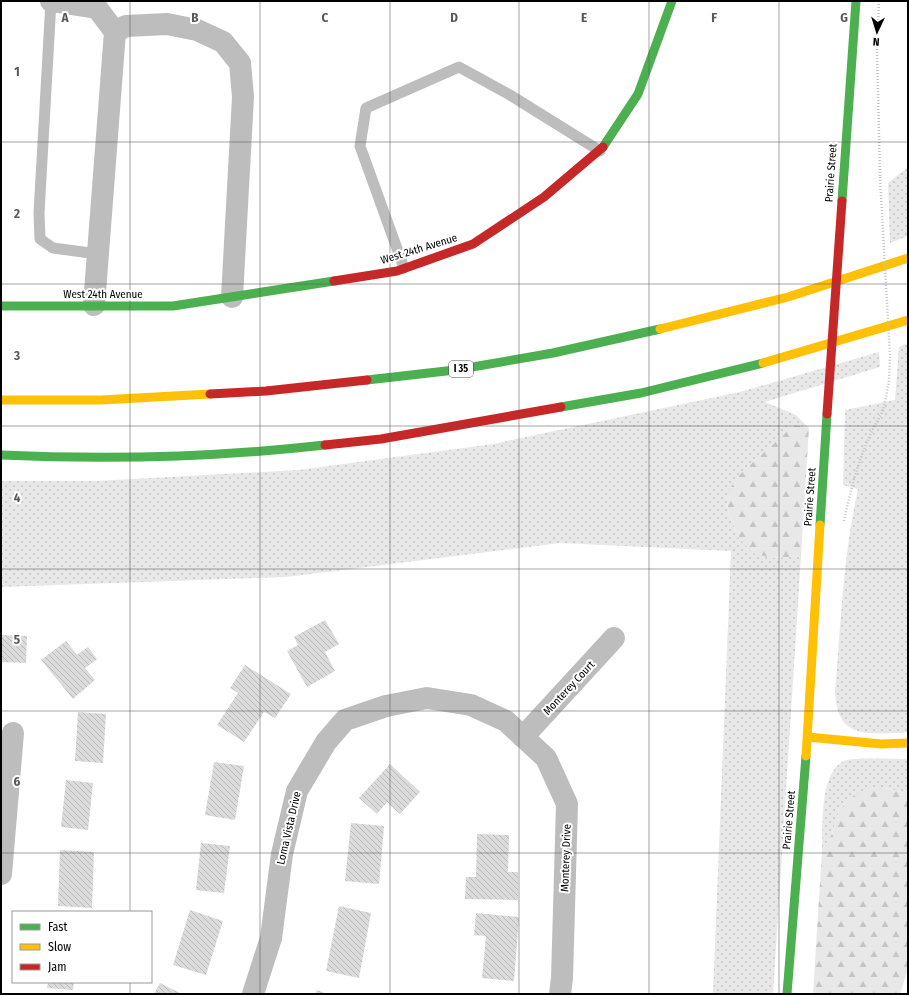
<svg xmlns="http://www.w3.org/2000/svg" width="909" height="995" viewBox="0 0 909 995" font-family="'Fira Sans Condensed',sans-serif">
  <defs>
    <pattern id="grass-dots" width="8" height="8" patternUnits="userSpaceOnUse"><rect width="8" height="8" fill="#e8e8e8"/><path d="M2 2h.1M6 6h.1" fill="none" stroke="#c5c5c5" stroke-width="1.8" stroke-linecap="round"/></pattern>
    <pattern id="forest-firs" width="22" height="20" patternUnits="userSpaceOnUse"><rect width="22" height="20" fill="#e8e8e8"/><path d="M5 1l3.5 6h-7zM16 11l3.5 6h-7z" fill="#c5c5c5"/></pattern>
    <pattern id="building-back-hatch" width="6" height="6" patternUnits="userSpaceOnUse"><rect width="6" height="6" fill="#dbdbdb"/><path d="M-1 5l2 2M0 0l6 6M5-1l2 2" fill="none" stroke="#bababa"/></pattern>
  </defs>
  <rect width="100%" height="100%" fill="#fff"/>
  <!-- grass -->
  <g fill="url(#grass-dots)">
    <polygon points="908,167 908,236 890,243 888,183"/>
    <path d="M908 343V731L903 733C865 733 838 740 835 692 841 624 843 555 858 489L843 485 845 410 895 400 899 347Z"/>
    <polygon points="879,352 880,367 765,402 796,415 809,428 794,425 726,496 729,515 739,538 772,558 801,556 773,994 713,994 731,551 560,543 286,577 1,587 1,481 96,481 298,470 493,444 740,392"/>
    <path d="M908 759V794L885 788 839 811 832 834 822 850C823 826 819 773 844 761 852 757 896 759 908 759Z"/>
  </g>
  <!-- forest -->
  <g fill="url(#forest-firs)">
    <polygon points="794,425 809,428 801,556 772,558 752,553 739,538 729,515 726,496 736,478"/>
    <polygon points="867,788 885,788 908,794 908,969 900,994 813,994 822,850 832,834 839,811 852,797"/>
  </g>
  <!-- building -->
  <g fill="url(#building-back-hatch)">
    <polygon points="325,620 339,644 325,652 335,671 307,687 287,651 298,645 294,637"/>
    <polygon points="1,635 27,636 26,663 1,662"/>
    <polygon points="66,641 77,655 88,647 97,659 85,668 95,680 73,699 41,660"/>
    <polygon points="245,665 291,694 275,718 264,712 244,742 217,725 238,693 230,688"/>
    <polygon points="78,712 106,714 103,763 75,761"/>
    <polygon points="214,762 244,766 235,820 205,815"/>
    <polygon points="390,764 420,792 400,814 387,802 377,814 359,798"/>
    <polygon points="66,780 93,783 88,830 61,827"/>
    <polygon points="351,823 384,826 379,884 345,881"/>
    <polygon points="477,834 509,835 508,872 518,872 518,900 465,899 466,877 476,877"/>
    <polygon points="201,843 230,846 224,893 196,890"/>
    <polygon points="60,850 94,852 92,908 58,906"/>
    <polygon points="339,906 371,913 359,978 326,971"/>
    <polygon points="190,910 223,921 206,975 173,965"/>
    <polygon points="476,913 519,917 514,981 482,978 486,936 474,935"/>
    <polygon points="48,982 74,982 73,990 47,988"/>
    <polygon points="160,983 182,994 154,994"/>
    <polygon points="317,990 327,994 315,994"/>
  </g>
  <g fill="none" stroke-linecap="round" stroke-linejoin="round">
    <!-- path -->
    <g stroke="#c2c2c2" stroke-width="2.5" stroke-dasharray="1 2" stroke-linecap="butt">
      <polyline points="879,1 877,49 880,177"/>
      <path d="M844 521C852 483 862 445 883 411"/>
    </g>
    <!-- lane -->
    <g stroke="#bdbdbd" stroke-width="11">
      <polyline points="51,1 39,213 40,239 53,248 98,254"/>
      <polyline points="404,268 360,146 366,108 459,67 510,95 600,151"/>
    </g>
    <!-- street -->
    <g stroke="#bdbdbd" stroke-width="22">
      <polyline points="51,1 97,8 115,32 94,305"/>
      <polyline points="115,32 126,26 167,24 197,30 223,42 240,63 243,97 232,297"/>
      <polyline points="523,737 614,638"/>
      <polyline points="1,874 13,733"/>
      <polyline points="253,994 271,938 282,854 297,791 326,742 345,720 386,706 427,698 471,705 506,721 546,758 567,804 562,978 560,994"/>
    </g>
    <!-- fast -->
    <g stroke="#4caf50" stroke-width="9">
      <polyline points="603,147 638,94 672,1"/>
      <polyline points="842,201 856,1"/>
      <polyline points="1,306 173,306 334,281"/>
      <polyline points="367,380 455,370 553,353 660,329"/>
      <polyline points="561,407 641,393 763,363"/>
      <path d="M1 455C108 460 218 457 325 445"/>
      <polyline points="820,525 827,414"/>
      <polyline points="787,994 806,756"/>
    </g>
    <!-- slow -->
    <g stroke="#ffc107" stroke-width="9">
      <polyline points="660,329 788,297 908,258"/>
      <polyline points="763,363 908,320"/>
      <polyline points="1,400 101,400 210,394"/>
      <polyline points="808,737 881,744 908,743"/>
      <polyline points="806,756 820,525"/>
    </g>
    <!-- jam -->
    <g stroke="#c62828" stroke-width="9">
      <polyline points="334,281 397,271 473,244 544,197 603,147"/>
      <polyline points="210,394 266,391 367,380"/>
      <polyline points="325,445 381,439 561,407"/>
    </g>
    <!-- path-bridge -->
    <polyline stroke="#c2c2c2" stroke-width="2.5" stroke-dasharray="1 2" stroke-linecap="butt" points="880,177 890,356 889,382 883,411"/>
    <!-- jam-bridge -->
    <polyline stroke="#c62828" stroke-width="9" points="827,414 842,201"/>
  </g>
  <!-- grid -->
  <path fill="none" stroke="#595959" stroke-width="1" stroke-opacity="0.55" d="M130 1V912M260 1V994M390 1V994M519 1V994M649 1V994M779 1V994M1 142H908M1 284H908M1 426H908M1 569H908M1 711H908M1 853H908M130 982V994"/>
  <g text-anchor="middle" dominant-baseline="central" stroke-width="4" stroke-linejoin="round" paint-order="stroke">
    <!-- shield labels -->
    <rect fill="#fff" stroke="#4c4c4c" stroke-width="1" x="449" y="361" width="24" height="16" rx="3"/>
    <g font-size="10" font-weight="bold" fill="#000">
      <text x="461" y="369">I 35</text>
    </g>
    <!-- street labels -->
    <g font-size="11" fill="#000" stroke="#fff">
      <text transform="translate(831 173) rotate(-86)">Prairie Street</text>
      <text transform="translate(419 249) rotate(-17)">West 24th Avenue</text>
      <text x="103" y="294">West 24th Avenue</text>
      <text transform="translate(810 497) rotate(-86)">Prairie Street</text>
      <text transform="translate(569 688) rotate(-47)">Monterey Court</text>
      <text transform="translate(789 820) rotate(-85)">Prairie Street</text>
      <text transform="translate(289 828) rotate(-77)">Loma Vista Drive</text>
      <text transform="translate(566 858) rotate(-88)">Monterey Drive</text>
    </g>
  </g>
  <g font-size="13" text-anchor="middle" font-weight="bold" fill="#595959" stroke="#fff" stroke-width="4" stroke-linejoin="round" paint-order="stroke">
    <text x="65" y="22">A</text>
    <text x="195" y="22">B</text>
    <text x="325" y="22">C</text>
    <text x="454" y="22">D</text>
    <text x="584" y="22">E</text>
    <text x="714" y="22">F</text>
    <text x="844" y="22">G</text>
    <text x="17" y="76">1</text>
    <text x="17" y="218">2</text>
    <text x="17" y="360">3</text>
    <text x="17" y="502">4</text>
    <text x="17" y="644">5</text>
    <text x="17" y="786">6</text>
  </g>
  <!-- border -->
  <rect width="909" height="995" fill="none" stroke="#000000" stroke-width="4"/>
  <!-- legend -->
  <rect x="12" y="911" width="140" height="72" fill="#ffffff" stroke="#999999"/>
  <rect x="20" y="924" width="20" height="6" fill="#4caf50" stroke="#999999"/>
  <text x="48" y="931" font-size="12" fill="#000000">Fast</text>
  <rect x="20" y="944" width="20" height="6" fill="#ffc107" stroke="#999999"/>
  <text x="48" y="951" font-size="12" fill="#000000">Slow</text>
  <rect x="20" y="964" width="20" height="6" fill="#c62828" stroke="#999999"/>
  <text x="48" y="971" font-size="12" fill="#000000">Jam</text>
  <!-- north arrow -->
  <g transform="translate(877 32) rotate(184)" stroke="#ffffff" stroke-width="3" paint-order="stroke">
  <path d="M0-3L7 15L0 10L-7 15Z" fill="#000000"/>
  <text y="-6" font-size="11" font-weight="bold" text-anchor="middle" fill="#000000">N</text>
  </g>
</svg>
